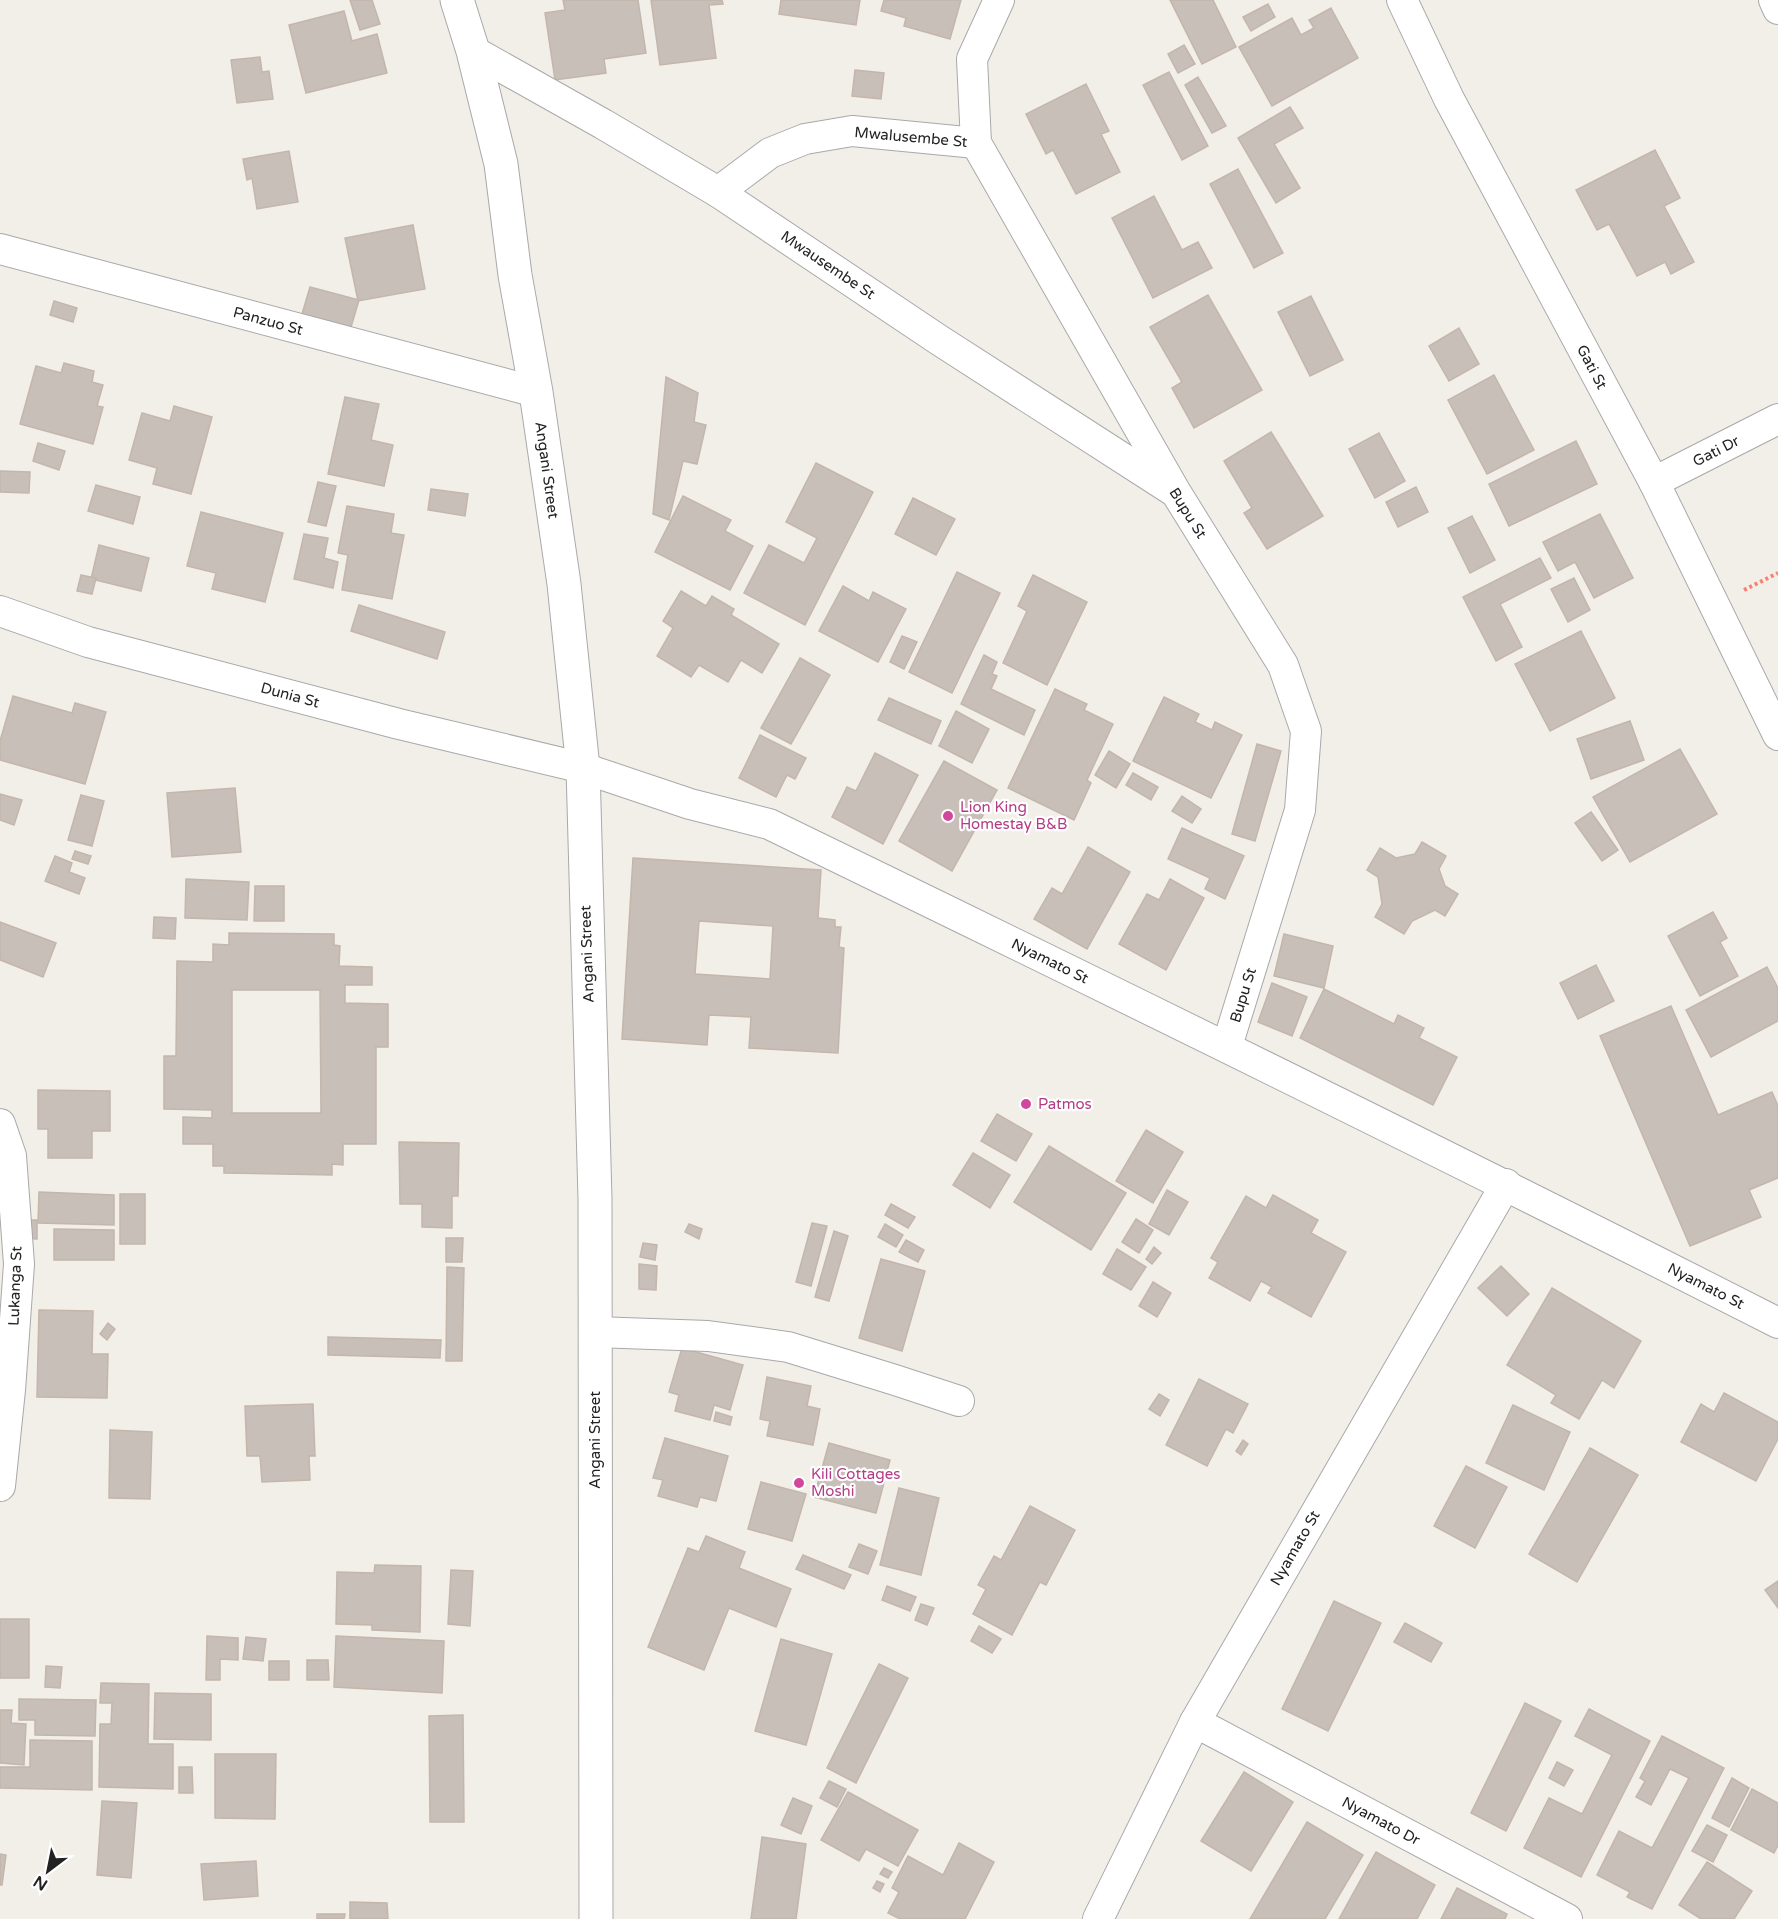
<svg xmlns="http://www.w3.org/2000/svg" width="1778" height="1919" viewBox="0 0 1778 1919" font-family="'Varela Round',sans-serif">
  <rect width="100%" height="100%" fill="#f2efe9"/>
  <!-- building -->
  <g fill="#c7bfb8" stroke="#c4b6ab" stroke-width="1.5" fill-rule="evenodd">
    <polygon points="350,0 372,0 380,24 360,30"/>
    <polygon points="563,0 638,0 646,53 604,59 606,73 555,80 545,13 565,10"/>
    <polygon points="651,0 722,0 723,4 709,5 716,58 660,65"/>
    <polygon points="781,0 860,0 856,25 779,14"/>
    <polygon points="884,0 961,0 950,39 904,26 906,18 881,11"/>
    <polygon points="1170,0 1213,0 1236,47 1202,64"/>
    <polygon points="1268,4 1275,17 1251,31 1243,17"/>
    <polygon points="1331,8 1358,58 1272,106 1239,47 1292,18 1301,35 1314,28 1309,20"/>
    <polygon points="344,11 352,41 377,34 387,73 306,93 289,25"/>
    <polygon points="1184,45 1195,64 1178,73 1168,54"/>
    <polygon points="260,57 262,72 269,71 273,99 237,103 231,60"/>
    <polygon points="855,70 884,73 881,99 852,96"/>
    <polygon points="1169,72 1208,146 1182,160 1143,85"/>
    <polygon points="1198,77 1226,126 1212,133 1185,85"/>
    <polygon points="1086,84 1109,131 1101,134 1120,172 1076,194 1053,150 1046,154 1026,114"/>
    <polygon points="1290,107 1303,128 1274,144 1300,188 1276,203 1238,138"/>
    <polygon points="1655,150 1680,198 1664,206 1694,262 1671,274 1665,262 1637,276 1609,224 1597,230 1576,190"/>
    <polygon points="289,151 298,202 257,209 252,178 247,180 243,159"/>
    <polygon points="1238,169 1283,253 1254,268 1210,184"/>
    <polygon points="1154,196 1182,250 1198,242 1212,268 1153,298 1112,218"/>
    <polygon points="413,225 425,289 358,301 345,238"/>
    <polygon points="310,287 359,300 351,327 302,314"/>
    <polygon points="1208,295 1262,390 1194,428 1172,388 1182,382 1150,327"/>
    <polygon points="1311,296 1343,360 1310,376 1278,312"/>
    <polygon points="54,301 77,308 73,322 50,315"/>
    <polygon points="1459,328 1479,364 1449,381 1429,346"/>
    <polygon points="64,363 94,371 92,382 103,385 97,406 103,407 93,444 20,424 36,366 61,373"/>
    <polygon points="1494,375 1534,450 1487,474 1448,400"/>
    <polygon points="666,377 698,393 694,422 706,425 697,464 683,461 669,520 653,514"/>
    <polygon points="345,397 379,404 371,440 393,445 384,486 328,474"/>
    <polygon points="174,406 212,417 191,494 153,484 157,468 129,460 142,413 170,421"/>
    <polygon points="1271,432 1323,516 1267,549 1244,513 1252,508 1224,461"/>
    <polygon points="1379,433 1405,481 1375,498 1349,449"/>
    <polygon points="1576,441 1597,484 1509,526 1489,484"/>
    <polygon points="38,443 65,451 59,470 33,461"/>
    <polygon points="816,463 873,492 805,625 744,593 769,545 804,563 817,538 786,522"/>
    <polygon points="0,471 30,472 29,493 0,492"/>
    <polygon points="318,482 336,486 326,526 308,522"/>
    <polygon points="96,485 140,497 133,524 88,511"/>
    <polygon points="1416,487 1428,512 1398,527 1386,502"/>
    <polygon points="431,489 468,494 465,516 428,510"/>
    <polygon points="683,496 731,520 725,531 753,546 730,590 655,552"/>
    <polygon points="913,498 955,519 936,555 895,534"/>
    <polygon points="347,506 394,514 391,533 404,535 392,599 342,590 348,555 338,553"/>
    <polygon points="201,512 283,533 265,602 212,589 216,573 187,566"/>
    <polygon points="1600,514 1633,578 1594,598 1575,562 1558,571 1543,542"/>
    <polygon points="1472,516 1495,560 1470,573 1448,528"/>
    <polygon points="304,534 328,538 324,558 338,562 333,588 294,579"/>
    <polygon points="99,545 149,558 141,591 91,579"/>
    <polygon points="1540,558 1551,578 1500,604 1522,647 1496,661 1463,597"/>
    <polygon points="957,572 1000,593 952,693 909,672"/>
    <polygon points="81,575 96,578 92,594 77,591"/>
    <polygon points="1033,575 1087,602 1047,685 1003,663 1027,611 1018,606"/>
    <polygon points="1574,578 1590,610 1568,622 1551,589"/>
    <polygon points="843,586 869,601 873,592 906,609 878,662 819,631"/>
    <polygon points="681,591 706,606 712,596 734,609 731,615 779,644 762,673 741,660 728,682 699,665 691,677 657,656 673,628 663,621"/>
    <polygon points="359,605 445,632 437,659 351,631"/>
    <polygon points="1581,631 1615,698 1550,731 1515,664"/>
    <polygon points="902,636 917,642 904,669 890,662"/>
    <polygon points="984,655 997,662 992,674 997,676 991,689 1035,710 1024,735 961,704"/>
    <polygon points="800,658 830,675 791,744 761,728"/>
    <polygon points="1055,689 1087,704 1084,710 1113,724 1087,780 1091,783 1074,820 1008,788"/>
    <polygon points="13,696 72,713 75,703 106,712 85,784 0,760 0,741"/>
    <polygon points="1164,697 1199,714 1195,722 1212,730 1215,722 1242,735 1211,798 1133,761"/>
    <polygon points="889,698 941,721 931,744 878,720"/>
    <polygon points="956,711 989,729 972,763 939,746"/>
    <polygon points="1630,721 1644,760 1591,779 1577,739"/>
    <polygon points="760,735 806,758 795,779 787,775 776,797 739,778"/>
    <polygon points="1257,744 1281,751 1255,841 1232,834"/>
    <polygon points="1680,749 1717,814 1630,862 1593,797"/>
    <polygon points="1109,751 1130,764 1116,788 1095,775"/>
    <polygon points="875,753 918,775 883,844 832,817 847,787 856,791"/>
    <polygon points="944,761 997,790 952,871 899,841"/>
    <polygon points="1133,773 1158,787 1151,800 1126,785"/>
    <polygon points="235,788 241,852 172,857 167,793"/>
    <polygon points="0,794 22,800 14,825 0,820"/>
    <polygon points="81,795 104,801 92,846 68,840"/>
    <polygon points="1182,796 1201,809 1192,823 1172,811"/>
    <polygon points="1591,812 1618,850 1602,861 1575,823"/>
    <polygon points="1182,828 1244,856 1225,899 1205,889 1210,878 1168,859"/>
    <polygon points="1422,842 1446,856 1439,869 1445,886 1458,894 1445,916 1435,910 1412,921 1404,934 1375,917 1382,904 1378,877 1367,870 1380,848 1396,858 1415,854"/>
    <polygon points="1088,847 1130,872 1087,949 1034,919 1052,888 1062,894"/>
    <polygon points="75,851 91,856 88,864 72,859"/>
    <polygon points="55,856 72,863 69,872 85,878 79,894 45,881"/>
    <path d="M633 858 821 870 818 918 835 920V927H841L839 947 844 948 838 1053 749 1048 751 1017 709 1015 707 1045 622 1039ZM699 921 773 926 770 979 695 974Z"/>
    <polygon points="186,879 249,882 247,920 185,918"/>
    <polygon points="1170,879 1204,898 1166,970 1119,944 1147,894 1159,900"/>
    <polygon points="255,886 284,886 284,921 254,921"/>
    <polygon points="1713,912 1727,938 1720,942 1738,976 1700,996 1668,936"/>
    <polygon points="154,917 176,918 175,939 153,938"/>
    <polygon points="0,922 56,943 43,977 0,960"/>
    <path d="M229 933 334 934V945L340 946 339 966 372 967V985H345V1003L388 1004V1047H376V1144H343V1165L332 1164V1175L224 1173V1166H213V1144H183V1117L212 1118V1110L164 1109V1056H176L177 961 213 962V944L229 945ZM232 990H320L321 1113H232Z"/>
    <polygon points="1284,934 1333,946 1324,988 1274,976"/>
    <polygon points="1596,965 1614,1001 1578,1019 1560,983"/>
    <polygon points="1767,967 1778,988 1778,1021 1711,1057 1686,1010"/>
    <polygon points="1272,983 1307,997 1292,1036 1258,1022"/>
    <polygon points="1324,989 1394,1024 1398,1015 1424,1028 1419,1038 1457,1057 1433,1105 1300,1038"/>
    <polygon points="1671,1006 1718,1115 1772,1092 1778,1106 1778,1178 1749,1190 1761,1217 1690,1246 1600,1036"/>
    <polygon points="38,1090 110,1091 110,1131 92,1131 92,1158 48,1158 48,1129 38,1129"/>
    <polygon points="997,1114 1032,1134 1016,1161 981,1141"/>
    <polygon points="1146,1130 1183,1152 1153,1203 1116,1181"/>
    <polygon points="399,1142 459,1143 458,1196 452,1196 452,1228 422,1227 422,1204 400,1204"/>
    <polygon points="1049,1146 1126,1193 1091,1250 1014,1202"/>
    <polygon points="973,1153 1010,1175 990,1208 953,1185"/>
    <polygon points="1167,1190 1188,1202 1169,1235 1149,1224"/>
    <polygon points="39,1192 114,1195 114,1225 38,1223"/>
    <rect x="120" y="1194" width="25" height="50"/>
    <polygon points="1273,1195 1318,1220 1311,1233 1346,1252 1311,1317 1268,1293 1272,1287 1261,1281 1250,1301 1209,1278 1218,1262 1211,1258 1246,1196 1266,1208"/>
    <polygon points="891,1204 915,1217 908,1228 885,1215"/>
    <polygon points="1136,1219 1153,1230 1139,1253 1122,1242"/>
    <polygon points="17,1220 37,1220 37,1239 17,1238"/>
    <polygon points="812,1223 827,1226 811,1286 796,1282"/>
    <polygon points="689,1224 702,1229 699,1239 685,1232"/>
    <polygon points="885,1224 903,1235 896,1247 878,1237"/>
    <polygon points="54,1229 114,1230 114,1260 54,1260"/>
    <polygon points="834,1231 848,1236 829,1301 815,1297"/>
    <polygon points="446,1238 463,1238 462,1262 446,1262"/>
    <polygon points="906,1240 924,1250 918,1262 899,1252"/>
    <polygon points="643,1243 657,1245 655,1260 640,1257"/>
    <polygon points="1154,1247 1161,1253 1152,1264 1146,1259"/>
    <polygon points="1117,1249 1146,1267 1131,1290 1103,1274"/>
    <polygon points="881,1259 925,1271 902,1351 859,1338"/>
    <polygon points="639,1264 657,1266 656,1290 639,1289"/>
    <polygon points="1501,1266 1529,1294 1507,1316 1478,1288"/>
    <polygon points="447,1267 464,1268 462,1361 446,1361"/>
    <polygon points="1153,1282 1171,1293 1157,1317 1139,1306"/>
    <polygon points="1552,1288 1641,1341 1614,1388 1602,1380 1579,1419 1551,1403 1556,1395 1507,1365"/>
    <polygon points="39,1310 93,1311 92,1354 108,1354 107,1398 37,1397"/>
    <polygon points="108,1323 115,1329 107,1340 100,1334"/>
    <polygon points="328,1337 441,1340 440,1358 328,1355"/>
    <polygon points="682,1348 743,1365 730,1410 714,1405 710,1420 675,1411 679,1395 669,1392"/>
    <polygon points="767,1377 811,1386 807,1406 820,1409 813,1445 767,1436 770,1421 760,1419"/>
    <polygon points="1199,1379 1248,1404 1233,1433 1226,1429 1207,1466 1166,1445"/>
    <polygon points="1724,1393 1778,1422 1778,1439 1756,1481 1681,1442 1701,1404 1714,1412"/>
    <polygon points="1159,1394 1169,1400 1160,1416 1149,1409"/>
    <polygon points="313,1404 315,1456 309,1456 310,1480 262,1482 260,1456 247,1456 245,1406"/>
    <polygon points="1513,1405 1570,1432 1544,1490 1486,1463"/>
    <polygon points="716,1412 732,1417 730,1425 714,1421"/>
    <polygon points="110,1430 152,1432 150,1499 109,1498"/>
    <polygon points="665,1438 728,1456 716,1501 700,1497 697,1507 658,1496 663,1480 653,1478"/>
    <polygon points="1243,1440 1248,1444 1241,1455 1236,1451"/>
    <polygon points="829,1443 890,1460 876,1513 814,1497"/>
    <polygon points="1590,1448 1638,1475 1577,1582 1529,1554"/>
    <polygon points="1466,1466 1507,1487 1475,1548 1434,1526"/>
    <polygon points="761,1482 806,1494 792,1541 748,1529"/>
    <polygon points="899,1488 939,1498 921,1575 880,1565"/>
    <polygon points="1030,1506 1075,1530 1046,1585 1040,1582 1012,1635 973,1614 986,1589 978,1585 994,1556 1001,1560"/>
    <polygon points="706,1536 745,1552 739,1568 791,1589 776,1627 729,1608 704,1670 648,1647 688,1548 699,1552"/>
    <polygon points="859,1544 877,1551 868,1574 849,1567"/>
    <polygon points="803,1555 851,1575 844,1589 796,1569"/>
    <polygon points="375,1565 421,1566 420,1632 372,1630 372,1625 336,1624 337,1572 374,1573"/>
    <polygon points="451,1570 473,1571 470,1626 448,1624"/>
    <polygon points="1778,1581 1778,1608 1765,1590"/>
    <polygon points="887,1586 916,1597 910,1611 882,1600"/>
    <polygon points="1334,1601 1381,1623 1328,1731 1282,1709"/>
    <polygon points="921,1604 934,1608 927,1625 915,1620"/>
    <rect x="0" y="1619" width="29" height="59"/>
    <polygon points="1405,1623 1442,1643 1431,1662 1394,1642"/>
    <polygon points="979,1626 1001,1639 992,1653 971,1641"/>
    <polygon points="207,1636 238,1638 238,1660 220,1659 220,1680 206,1680"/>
    <polygon points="336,1636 444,1641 442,1693 334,1687"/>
    <polygon points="246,1637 266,1639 263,1661 243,1659"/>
    <polygon points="781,1639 832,1654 806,1745 755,1731"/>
    <polygon points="307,1660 328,1660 329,1680 307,1680"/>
    <rect x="269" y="1661" width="20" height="19"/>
    <polygon points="879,1664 908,1678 856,1783 827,1768"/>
    <polygon points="46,1666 62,1667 60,1688 45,1687"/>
    <polygon points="101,1683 149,1684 148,1744 173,1744 173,1789 99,1787 100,1724 111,1724 112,1703 100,1703"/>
    <polygon points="155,1693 211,1694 211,1740 154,1739"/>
    <polygon points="19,1699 96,1700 95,1736 35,1735 35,1720 19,1720"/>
    <polygon points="1525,1703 1561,1721 1506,1831 1471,1813"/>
    <polygon points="1589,1709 1650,1741 1581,1877 1524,1848 1549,1798 1582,1814 1612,1755 1575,1736"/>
    <polygon points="0,1710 12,1710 11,1723 26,1724 24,1765 0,1763"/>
    <polygon points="463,1715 464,1822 430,1822 429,1716"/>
    <polygon points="1662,1736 1724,1768 1652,1909 1627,1897 1630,1892 1597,1875 1619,1831 1652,1848 1689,1778 1670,1769 1651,1805 1636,1797 1645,1781 1640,1778"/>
    <polygon points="30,1740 92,1741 92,1790 0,1788 0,1767 30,1767"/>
    <polygon points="215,1754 276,1754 275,1819 215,1818"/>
    <polygon points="1557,1762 1573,1770 1564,1786 1549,1778"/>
    <polygon points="179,1767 192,1767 193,1793 179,1793"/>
    <polygon points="1244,1772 1293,1802 1251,1871 1201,1841"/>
    <polygon points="1732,1778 1749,1788 1729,1827 1712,1818"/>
    <polygon points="829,1781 846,1789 837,1807 820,1798"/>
    <polygon points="1752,1789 1778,1803 1778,1845 1774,1853 1731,1830"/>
    <polygon points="848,1792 918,1830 898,1866 866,1849 859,1861 821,1840"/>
    <polygon points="793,1798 812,1806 801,1834 781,1825"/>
    <polygon points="102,1801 137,1803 131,1878 97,1875"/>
    <polygon points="1307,1822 1363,1855 1325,1919 1250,1919"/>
    <polygon points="1707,1825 1727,1835 1713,1862 1692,1851"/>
    <polygon points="762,1837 806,1844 796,1919 751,1919"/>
    <polygon points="959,1843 994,1862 965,1919 900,1919 888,1913 899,1892 892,1888 908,1856 943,1875"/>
    <polygon points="1376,1852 1435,1885 1417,1919 1339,1919"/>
    <polygon points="0,1854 6,1855 2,1885 0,1885"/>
    <polygon points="256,1861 258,1896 204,1900 201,1864"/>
    <polygon points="1707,1862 1752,1891 1734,1919 1701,1919 1679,1905"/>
    <polygon points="884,1868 892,1872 888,1878 880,1874"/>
    <polygon points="877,1881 884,1884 880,1892 873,1888"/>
    <polygon points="1457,1888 1507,1914 1505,1919 1441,1919"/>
    <polygon points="350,1902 387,1903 388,1919 350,1919"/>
    <polygon points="317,1914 345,1914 344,1919 317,1919"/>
  </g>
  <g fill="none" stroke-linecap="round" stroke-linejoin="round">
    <defs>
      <g id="minor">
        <polyline points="999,0 972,59 976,143 1175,491 1283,665 1306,731 1300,810 1227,1046"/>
        <polyline points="1402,0 1449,99 1654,482 1778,735"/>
        <polyline points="1774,0 1778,9"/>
        <polyline points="473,51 603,124 718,192 939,340 1172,490"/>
        <polyline points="718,192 770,153 805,139 852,131 976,143"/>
        <polyline points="0,249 536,392"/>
        <polyline points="1654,482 1778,419"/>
        <path d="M0 611 88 642 399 724 583 768 690 804 769 824C1107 988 1444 1153 1778 1323"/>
        <polyline points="0,1124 11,1156 19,1264 10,1390 0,1486"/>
        <polyline points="595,1332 708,1336 788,1347 895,1380 959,1401"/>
        <polyline points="1195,1722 1567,1919"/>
        <polyline points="1098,1919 1195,1722 1506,1184"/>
      </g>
      <polyline id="tertiary" points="457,0 473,51 501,164 515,275 536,392 564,584 583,768 595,1199 596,1919"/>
    </defs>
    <!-- minor casing -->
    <use href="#minor" stroke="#a9a9a9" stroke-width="32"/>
    <!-- tertiary casing -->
    <use href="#tertiary" stroke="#a9a9a9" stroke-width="35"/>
    <!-- path -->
    <polyline stroke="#fa8072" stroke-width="4" stroke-dasharray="3 3" stroke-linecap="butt" points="1744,590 1778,573"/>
    <!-- minor -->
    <use href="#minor" stroke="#fff" stroke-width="30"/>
    <!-- tertiary -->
    <use href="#tertiary" stroke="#fff" stroke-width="33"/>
  </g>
  <!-- markers -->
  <g fill="#d1479c" stroke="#fff" stroke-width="2">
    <circle cx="948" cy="816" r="6"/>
    <circle cx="1026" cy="1104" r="6"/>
    <circle cx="799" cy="1483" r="6"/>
  </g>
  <g text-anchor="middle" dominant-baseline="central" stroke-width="4.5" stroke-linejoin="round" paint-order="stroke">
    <!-- street labels -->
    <g font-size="15" fill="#222" stroke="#fff">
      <text transform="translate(911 137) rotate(5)">Mwalusembe St</text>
      <text transform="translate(828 265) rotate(34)">Mwausembe St</text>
      <text transform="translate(268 321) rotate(15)">Panzuo St</text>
      <text transform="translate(1592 367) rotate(62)">Gati St</text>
      <text transform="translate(1716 451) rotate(-27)">Gati Dr</text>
      <text transform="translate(547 470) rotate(82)">Angani Street</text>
      <text transform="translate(1188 513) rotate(58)">Bupu St</text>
      <text transform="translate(290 695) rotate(15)">Dunia St</text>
      <text transform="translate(587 954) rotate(-92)">Angani Street</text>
      <text transform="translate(1050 961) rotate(26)">Nyamato St</text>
      <text transform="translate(1243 995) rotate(-73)">Bupu St</text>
      <text transform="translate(15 1286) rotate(-88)">Lukanga St</text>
      <text transform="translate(1706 1286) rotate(27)">Nyamato St</text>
      <text transform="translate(595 1440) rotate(-90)">Angani Street</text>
      <text transform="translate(1295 1548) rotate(-60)">Nyamato St</text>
      <text transform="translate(1381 1821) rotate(28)">Nyamato Dr</text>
    </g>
    <!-- hotel labels -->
    <g font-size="15" fill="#b23c85" stroke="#fff" text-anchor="start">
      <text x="960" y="807">Lion King<tspan x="960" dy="17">Homestay B&amp;B</tspan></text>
      <text x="1038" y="1104">Patmos</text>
      <text x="811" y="1474">Kili Cottages<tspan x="811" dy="17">Moshi</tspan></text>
    </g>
  </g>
  <!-- north arrow -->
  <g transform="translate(48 1871) rotate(212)" stroke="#ffffff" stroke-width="4.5" paint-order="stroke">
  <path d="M0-4.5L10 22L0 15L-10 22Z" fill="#222222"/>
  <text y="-9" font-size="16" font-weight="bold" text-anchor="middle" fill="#222222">N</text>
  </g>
</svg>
